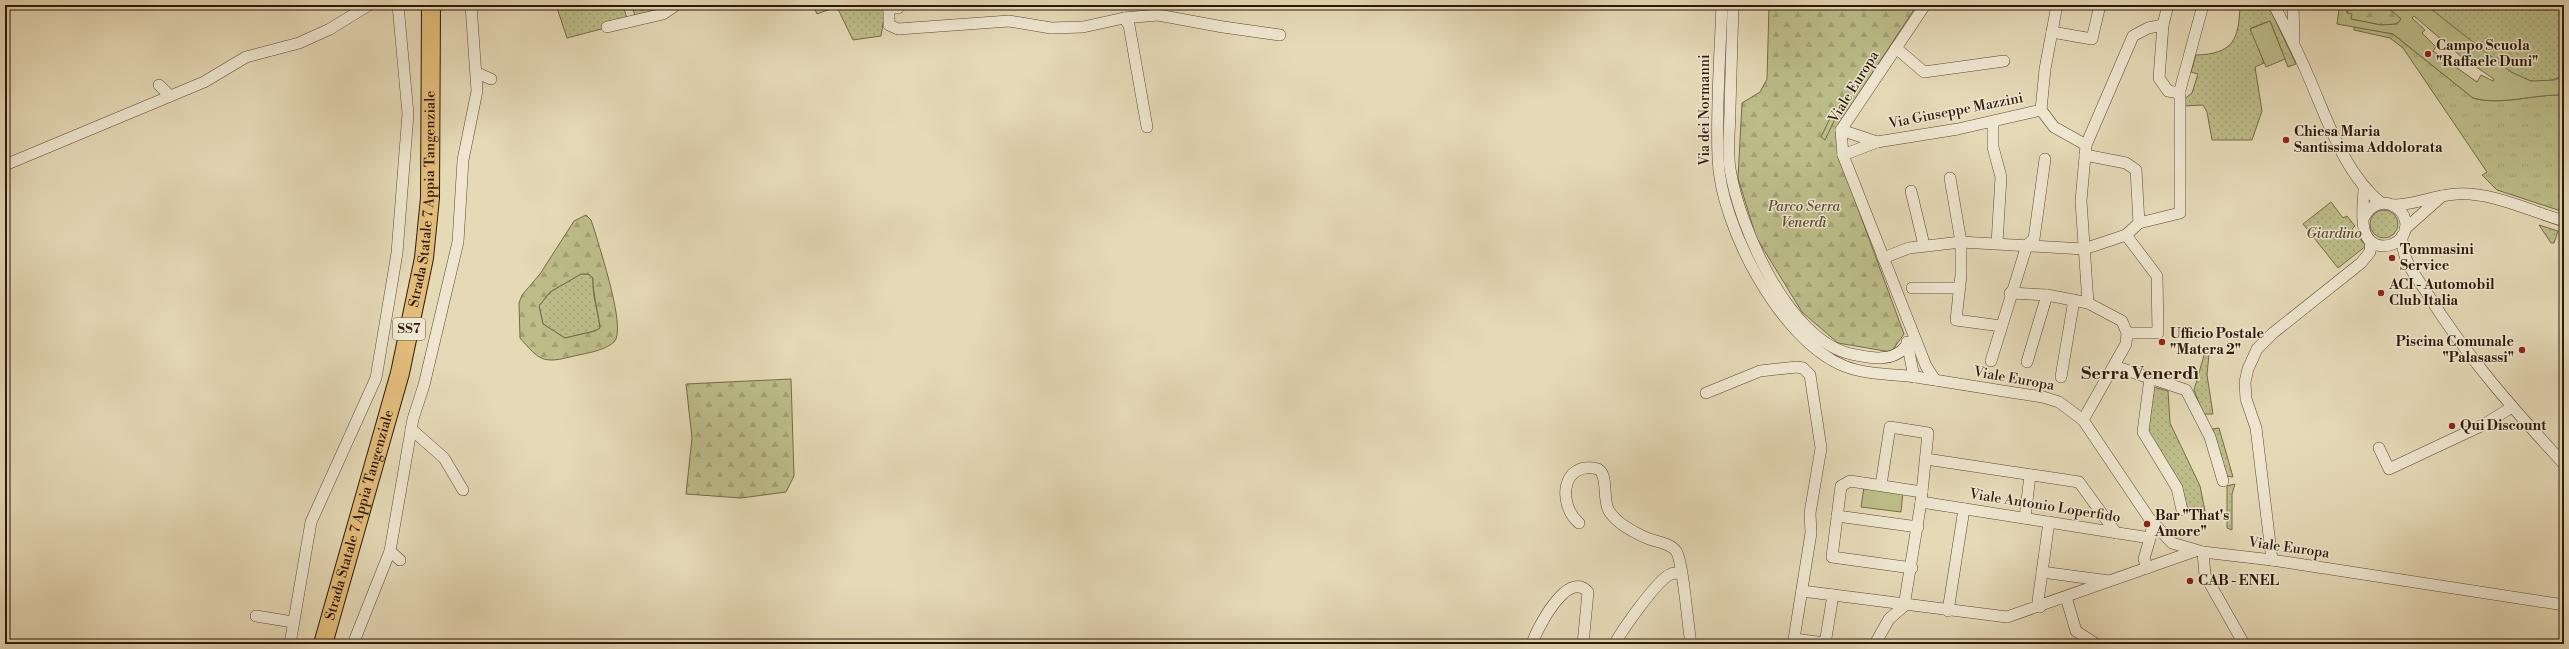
<svg xmlns="http://www.w3.org/2000/svg" width="2569" height="649" viewBox="0 0 2569 649" font-family="'Libre Bodoni',serif">
  <defs>
    <pattern id="grass-dots" width="8" height="8" patternUnits="userSpaceOnUse"><rect width="8" height="8" fill="#bcbd89"/><path d="M2 2h.1M6 6h.1" fill="none" stroke="#a2a275" stroke-width="1.8" stroke-linecap="round"/></pattern>
    <pattern id="forest-firs" width="22" height="20" patternUnits="userSpaceOnUse"><rect width="22" height="20" fill="#bcbd89"/><path d="M5 1l3.5 6h-7zM16 11l3.5 6h-7z" fill="#a2a275"/></pattern>
    <pattern id="park-tufts" width="24" height="20" patternUnits="userSpaceOnUse"><rect width="24" height="20" fill="#bcbd89"/><path d="M3 7l-1-3M5 7V3M7 7l1-3M15 17l-1-3M17 17v-4M19 17l1-3" fill="none" stroke="#a2a275"/></pattern>
  </defs>
  <rect width="100%" height="100%" fill="#e5d9b6"/>
  <filter id="stains"><feTurbulence type="fractalNoise" baseFrequency=".005" numOctaves="4"/><feColorMatrix values="0 0 0 0 .2 0 0 0 0 .09 0 0 0 0 .02 0 0 0 .5 -.17"/></filter>
  <radialGradient id="worn" r=".72"><stop offset=".6" stop-color="#630" stop-opacity="0"/><stop offset="1" stop-color="#630" stop-opacity=".3"/></radialGradient>
  <!-- grass -->
  <g fill="url(#grass-dots)" stroke="#756a49">
    <polygon points="556,5 623,5 628,22 567,38"/>
    <polygon points="632,5 676,5 636,20"/>
    <polygon points="836,5 886,5 881,36 853,40"/>
    <path d="M2240 5H2263L2270 9 2296 64 2288 67 2270 21 2251 28 2264 63 2255 67 2262 111 2252 140H2212L2207 112 2203 105 2183 106V100L2192 93 2198 74 2191 72 2196 55C2233 54 2239 40 2240 5Z"/>
    <path d="M2426 5H2564V75C2555 80 2542 83 2531 81 2506 77 2449 23 2426 5Z"/>
    <polygon points="2331,202 2343,218 2347,216 2355,226 2352,229 2366,246 2338,268 2303,224"/>
    <circle cx="2384" cy="224" r="14"/>
    <polygon points="2539,225 2558,231 2554,243 2551,243"/>
    <path d="M581 274H588L593 278C592 296 598 310 600 328L595 331 565 338 543 324 539 306 550 292Z"/>
    <polygon points="2205,352 2209,354 2207,375 2213,414 2203,414 2194,390"/>
    <polygon points="2154,387 2168,391 2170,423 2200,486 2205,511 2189,513 2182,491 2148,433"/>
    <polygon points="2219,428 2233,477 2226,476 2212,429"/>
    <polygon points="2235,484 2232,494 2232,530 2227,528 2227,486"/>
  </g>
  <!-- forest -->
  <g fill="url(#forest-firs)" stroke="#756a49" fill-rule="evenodd">
    <polygon points="1769,5 1917,5 1836,128 1839,157 1904,334 1891,352 1838,343 1802,312 1756,237 1738,178 1742,103 1760,92 1767,79"/>
    <path d="M2347 5C2364 5 2393 0 2401 19L2397 24 2381 25 2350 19 2347 13Z"/>
    <path d="M586 215 591 220 595 232C600 250 627 330 614 342 604 351 587 353 574 356 543 364 540 361 520 338L519 303 522 295 540 274 574 221ZM581 274H588L593 278C593 296 598 310 600 328L595 331 565 338 543 324 539 306 550 292Z"/>
    <polygon points="791,379 794,476 786,492 741,498 686,494 692,438 686,384"/>
  </g>
  <!-- park -->
  <path fill="url(#park-tufts)" stroke="#756a49" d="M2354 26 2393 34 2473 98C2501 106 2534 94 2564 95V212L2497 190 2482 175 2487 172 2403 48 2390 38 2354 30Z"/>
  <!-- pitch -->
  <g fill="#bcbd89" stroke="#756a49" fill-rule="evenodd">
    <polygon points="813,5 836,5 836,7 817,14"/>
    <path d="M2328 5H2347V13L2352 14 2351 19 2381 25 2397 24 2401 19 2385 5H2426L2511 72 2531 81 2555 80 2564 75V95C2534 94 2501 106 2473 98L2393 34 2337 24 2339 9ZM2414 16 2463 58 2494 79 2493 81 2481 75 2477 82 2433 51 2436 47 2422 33 2425 30 2412 18Z"/>
    <polygon points="2270,21 2285,59 2266,67 2250,29"/>
    <polygon points="1831,116 1835,119 1825,140 1821,137"/>
    <polygon points="1864,487 1903,492 1901,512 1861,507"/>
  </g>
  <g fill="none" stroke-linecap="round" stroke-linejoin="round">
    <defs>
      <g id="minor">
        <polyline points="889,5 889,25 898,29 1009,21 1051,28 1083,27 1124,18 1158,15 1223,27 1280,35"/>
        <path d="M1722 5C1720 56 1716 107 1718 158 1720 225 1780 340 1844 366 1867 375 1893 374 1916 377 1959 384 2001 391 2043 397L2059 402 2083 420 2149 518 2172 543 2203 552 2272 560 2564 605"/>
        <path d="M1733 5C1732 39 1731 74 1730 108 1730 128 1727 149 1730 169 1739 226 1788 340 1851 354 1870 358 1893 363 1906 346"/>
        <polyline points="1925,5 1841,130 1843,155 1926,366 1935,380"/>
        <polyline points="2168,5 2163,25 2159,78 2168,91 2180,93"/>
        <path d="M2274 5C2287 30 2299 54 2310 80 2328 122 2345 174 2381 203"/>
        <polyline points="2293,5 2294,39"/>
        <polyline points="888,8 898,8"/>
        <polyline points="1124,18 1129,25 1147,127"/>
        <polyline points="607,27 663,14 676,5"/>
        <polyline points="2052,32 2092,39 2100,5"/>
        <polyline points="1896,48 1924,72 2004,61"/>
        <polyline points="477,73 491,79"/>
        <polyline points="159,85 170,96"/>
        <polyline points="2041,110 2054,127 2086,145 2081,201 2088,303"/>
        <polyline points="2041,110 2045,69 2057,5"/>
        <polyline points="1993,122 1993,147 2001,177 1997,243"/>
        <polyline points="1841,130 1877,142 1843,155"/>
        <polyline points="1877,142 1958,129 2041,110"/>
        <polyline points="2086,145 2133,36 2148,28 2163,25"/>
        <polyline points="2085,155 2126,163 2136,170 2139,223"/>
        <polyline points="5,165 204,82 246,57 299,43 330,29 369,5"/>
        <polyline points="1950,178 1961,242 1961,275 1956,320 2001,326"/>
        <polyline points="1911,191 1924,245"/>
        <path d="M2393 205C2415 205 2435 195 2457 194 2492 192 2530 211 2564 221"/>
        <path d="M2364 217C2381 186 2418 214 2402 237 2397 243 2390 246 2383 246 2355 245 2364 205 2364 187"/>
        <polyline points="2139,223 2180,213 2180,90 2203,5"/>
        <polyline points="2405,229 2442,196"/>
        <path d="M2402 236C2401 259 2415 275 2427 293 2466 356 2514 410 2564 464"/>
        <polyline points="1883,258 1909,248 1961,242 2084,249 2126,235"/>
        <polyline points="1912,288 1960,288"/>
        <polyline points="2010,293 2047,295 2088,303 2122,321 2127,333 2126,344 2083,420"/>
        <polyline points="2127,333 2158,333 2157,276 2126,235 2139,223"/>
        <polyline points="1907,342 1914,377"/>
        <polyline points="1991,361 2027,245 2034,239 2045,159"/>
        <polyline points="2027,362 2047,295"/>
        <polyline points="2114,366 2186,390 2210,437 2223,481"/>
        <polyline points="2061,377 2074,300"/>
        <polyline points="2150,378 2143,432 2177,488 2182,510"/>
        <polyline points="1706,393 1760,371 1797,367 1803,368 1810,375 1821,448 1810,513 1811,533 1794,639"/>
        <polyline points="411,429 444,458 463,490"/>
        <polyline points="2379,448 2389,469 2485,424 2512,407"/>
        <polyline points="1926,459 2079,482 2116,533"/>
        <polyline points="1921,502 2150,538 2153,524"/>
        <polyline points="1837,516 1918,527"/>
        <polyline points="2025,518 2030,475"/>
        <path d="M1579 523C1558 506 1560 460 1598 469 1609 475 1602 500 1609 511 1617 524 1635 533 1649 539 1658 542 1670 543 1676 551 1683 560 1688 628 1691 644"/>
        <polyline points="390,551 400,560"/>
        <polyline points="2203,552 2205,575 2244,644"/>
        <polyline points="2272,560 2256,428 2246,399 2245,382 2248,369 2257,349 2273,333 2361,263 2370,252 2371,242"/>
        <polyline points="1912,568 1832,557 1841,486 1850,481 1922,492"/>
        <polyline points="2147,568 2144,559 2150,538"/>
        <polyline points="2042,572 2109,581"/>
        <polyline points="1802,591 2007,617 2195,551"/>
        <polyline points="2066,597 2076,631 2096,644"/>
        <polyline points="2040,607 2038,601 2049,522"/>
        <polyline points="1948,611 1964,509"/>
        <polyline points="256,616 293,622"/>
        <polyline points="290,644 311,522 376,378 397,253 408,114 398,5"/>
        <polyline points="353,644 390,551 413,419 424,385 458,242 463,160 477,91 471,5"/>
        <path d="M1532 644C1536 630 1568 568 1588 592L1583 644"/>
        <path d="M1615 644C1621 631 1657 581 1669 575 1673 572 1677 573 1681 574"/>
        <polyline points="1793,644 1794,639 1825,643"/>
        <polyline points="1825,644 1833,595"/>
        <polyline points="1875,644 1889,619 1904,606 1921,502 1928,433 1890,427 1881,485"/>
      </g>
      <g id="trunk">
        <path id="s1" d="M323 644 400 373 424 258 430 198 431 5"/>
      </g>
    </defs>
    <!-- minor casing -->
    <use href="#minor" stroke="#5c4834" stroke-width="12"/>
    <!-- trunk casing -->
    <use href="#trunk" stroke="#2e1809" stroke-width="20"/>
    <!-- minor -->
    <use href="#minor" stroke="#eee6d0" stroke-width="11"/>
    <!-- trunk -->
    <use href="#trunk" stroke="#e2bc7b" stroke-width="18"/>
  </g>
  <!-- markers -->
  <g fill="#8f2418" stroke="#eee6d0" stroke-width="1.5">
    <circle cx="2428" cy="54" r="4"/>
    <circle cx="2286" cy="140" r="4"/>
    <circle cx="2392" cy="258" r="4"/>
    <circle cx="2381" cy="293" r="4"/>
    <circle cx="2162" cy="342" r="4"/>
    <circle cx="2522" cy="350" r="4"/>
    <circle cx="2452" cy="426" r="4"/>
    <circle cx="2147" cy="524" r="4"/>
    <circle cx="2190" cy="581" r="4"/>
  </g>
  <g text-anchor="middle" dominant-baseline="central" stroke-width="3" stroke-linejoin="round" paint-order="stroke">
    <!-- shield labels -->
    <rect fill="#eee6d0" stroke="#685645" stroke-width="1" x="393" y="318" width="32" height="22" rx="3"/>
    <g font-size="13" font-weight="bold" fill="#2e1809">
      <text x="409" y="329">SS7</text>
    </g>
    <!-- poi labels -->
    <g font-size="14" font-weight="bold" fill="#2e1809" stroke="#eee6d0" text-anchor="start">
      <text x="2436" y="46">Campo Scuola<tspan x="2436" dy="16">"Raffaele Duni"</tspan></text>
      <text x="2294" y="132">Chiesa Maria<tspan x="2294" dy="16">Santissima Addolorata</tspan></text>
      <text x="2400" y="250">Tommasini<tspan x="2400" dy="16">Service</tspan></text>
      <text x="2389" y="285">ACI - Automobil<tspan x="2389" dy="16">Club Italia</tspan></text>
      <text x="2170" y="334">Ufficio Postale<tspan x="2170" dy="16">"Matera 2"</tspan></text>
      <text x="2514" y="342" text-anchor="end">Piscina Comunale<tspan x="2514" dy="16">"Palasassi"</tspan></text>
      <text x="2460" y="426">Qui Discount</text>
      <text x="2155" y="516">Bar "That's<tspan x="2155" dy="16">Amore"</tspan></text>
      <text x="2198" y="581">CAB - ENEL</text>
    </g>
    <!-- street labels -->
    <g font-size="14" fill="#2e1809" stroke="#eee6d0">
      <text transform="translate(1854 87) rotate(-58)">Viale Europa</text>
      <text transform="translate(1705 110) rotate(-90)">Via dei Normanni</text>
      <text transform="translate(1956 111) rotate(-11)">Via Giuseppe Mazzini</text>
      <text stroke="none"><textPath href="#s1" startOffset="458">Strada Statale 7 Appia Tangenziale</textPath></text>
      <text transform="translate(2014 379) rotate(10)">Viale Europa</text>
      <text transform="translate(2045 506) rotate(9)">Viale Antonio Loperfido</text>
      <text stroke="none"><textPath href="#s1" startOffset="134">Strada Statale 7 Appia Tangenziale</textPath></text>
      <text transform="translate(2289 548) rotate(8)">Viale Europa</text>
    </g>
    <!-- park labels -->
    <g font-size="14" font-style="italic" fill="#594a2f" stroke="#eee6d0">
      <text x="1804" y="207">Parco Serra<tspan x="1804" dy="16">Venerdì</tspan></text>
      <text x="2334" y="234">Giardino</text>
    </g>
    <!-- district labels -->
    <g font-size="18" font-weight="bold" fill="#2e1809" stroke="#eee6d0">
      <text x="2140" y="373">Serra Venerdì</text>
    </g>
  </g>
  <!-- margin -->
  <rect width="2569" height="649" fill="none" stroke="#e5d9b6" stroke-width="20"/>
  <rect x="6" y="6" width="2557" height="637" fill="none" stroke="#2e1809" stroke-width="2"/>
  <rect x="10" y="10" width="2549" height="629" fill="none" stroke="#2e1809"/>
  <rect width="100%" height="100%" filter="url(#stains)"/>
  <rect width="100%" height="100%" fill="url(#worn)"/>
</svg>
